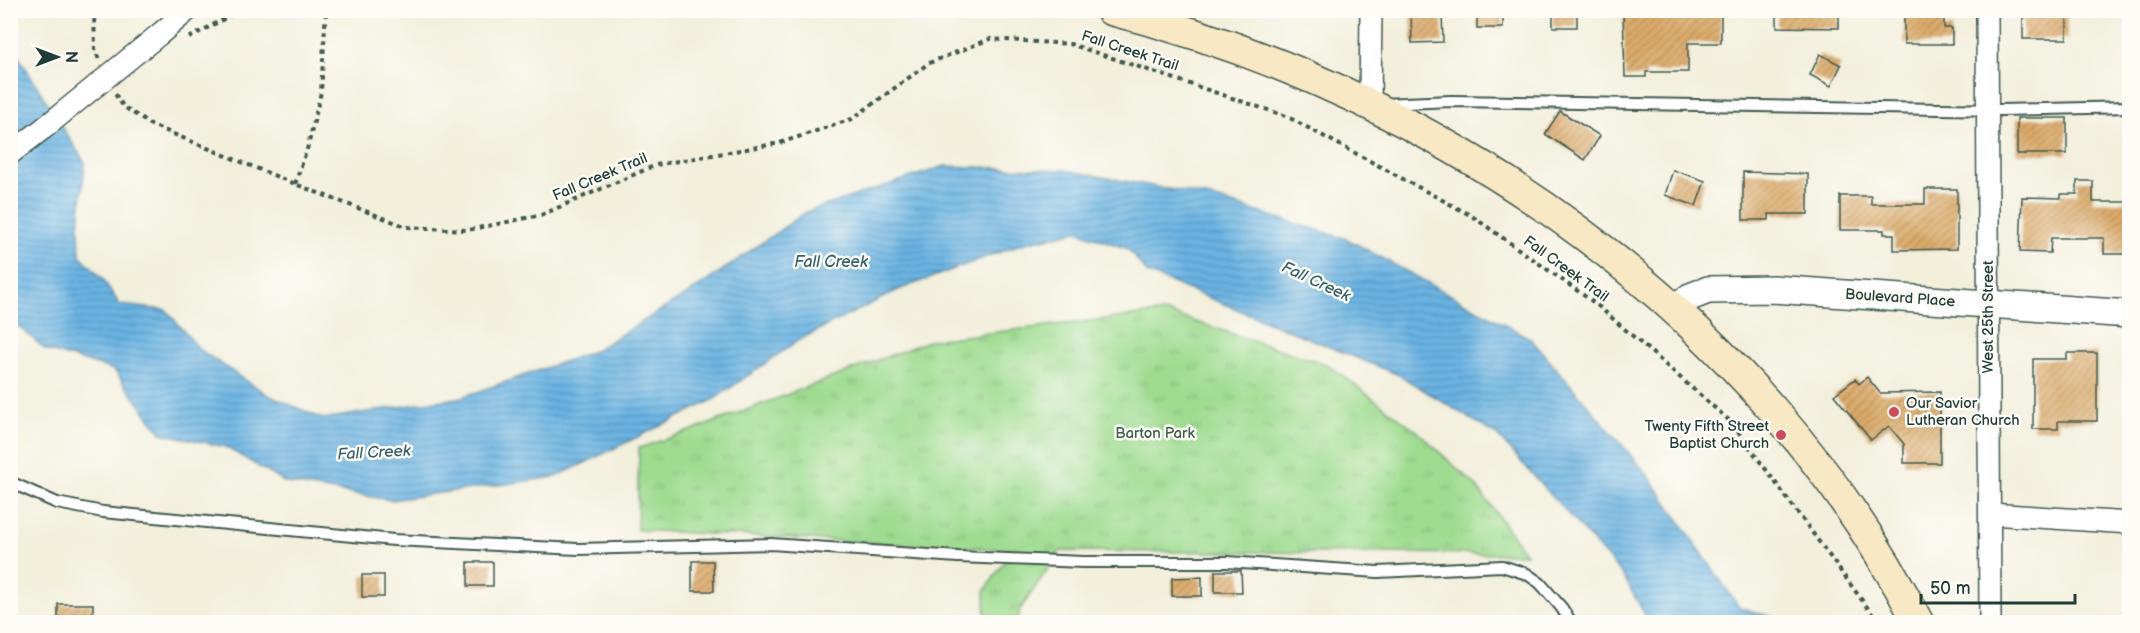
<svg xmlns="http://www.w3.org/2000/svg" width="2140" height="633" viewBox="0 0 2140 633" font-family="'Balsamiq Sans',sans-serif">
  <defs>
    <pattern id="grass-tufts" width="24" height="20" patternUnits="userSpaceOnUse" patternTransform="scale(1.5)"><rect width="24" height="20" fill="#9fdc90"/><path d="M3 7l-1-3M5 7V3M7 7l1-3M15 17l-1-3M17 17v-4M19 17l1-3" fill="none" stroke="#88be7d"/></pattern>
    <pattern id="water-rules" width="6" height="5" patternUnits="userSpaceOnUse" patternTransform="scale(1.5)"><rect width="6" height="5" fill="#6ab4e3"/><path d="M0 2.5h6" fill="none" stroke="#5794b9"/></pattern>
    <pattern id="building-hatch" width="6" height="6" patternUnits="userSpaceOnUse" patternTransform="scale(1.5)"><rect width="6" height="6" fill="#dcab69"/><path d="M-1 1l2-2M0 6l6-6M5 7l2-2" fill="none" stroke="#b28c57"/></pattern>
  </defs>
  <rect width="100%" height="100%" fill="#fdfcf7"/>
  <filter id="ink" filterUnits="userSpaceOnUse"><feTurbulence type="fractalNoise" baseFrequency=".0167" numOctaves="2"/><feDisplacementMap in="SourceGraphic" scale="12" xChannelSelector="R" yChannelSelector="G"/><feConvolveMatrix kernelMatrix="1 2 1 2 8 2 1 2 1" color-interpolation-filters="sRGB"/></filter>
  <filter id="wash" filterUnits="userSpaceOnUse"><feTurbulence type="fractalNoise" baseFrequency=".008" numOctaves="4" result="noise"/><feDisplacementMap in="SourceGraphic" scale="24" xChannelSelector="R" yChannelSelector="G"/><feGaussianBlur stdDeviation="1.35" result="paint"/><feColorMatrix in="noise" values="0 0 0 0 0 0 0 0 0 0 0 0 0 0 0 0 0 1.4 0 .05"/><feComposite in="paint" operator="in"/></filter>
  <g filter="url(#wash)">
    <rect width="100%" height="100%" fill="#f2efdb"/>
    <!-- grass -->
    <polygon fill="url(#grass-tufts)" stroke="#5f8c62" stroke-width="1.5" points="1165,312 1328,365 1417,431 1477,487 1526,554 1060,551 1019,611 1019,622 986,622 985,591 1012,550 637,530 639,448 699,428 931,340"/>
    <!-- water -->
    <polygon fill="url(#water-rules)" stroke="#44788c" stroke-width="1.5" points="10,11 12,46 85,163 79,227 80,255 102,278 120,305 166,310 200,350 268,395 323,419 462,397 594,351 694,290 806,212 945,166 1065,170 1206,196 1347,239 1530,338 1648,475 1739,607 1774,618 1780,622 1649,622 1622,574 1497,435 1399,375 1147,273 1128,249 1077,231 1021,244 898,290 799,340 713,400 556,477 391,500 286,483 226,447 161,433 114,370 46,350 11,320"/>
    <g id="blocks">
      <!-- building -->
      <g fill="url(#building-hatch)">
        <rect x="1477" y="10" width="26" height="18"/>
        <rect x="1553" y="10" width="24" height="17"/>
        <polygon points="1623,10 1721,10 1721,43 1688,43 1688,72 1646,72 1646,77 1625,77"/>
        <polygon points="1777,10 1839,10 1839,28 1777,27"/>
        <polygon points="1442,13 1443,42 1412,43 1411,14"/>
        <polygon points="1944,13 1944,28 1952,28 1952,44 1904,44 1904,14"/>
        <rect x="2023" y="16" width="44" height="23"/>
        <polygon points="1820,54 1841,65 1831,86 1810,75"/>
        <polygon points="1560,111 1600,136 1585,160 1545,134"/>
        <rect x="2017" y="118" width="50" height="36"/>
        <polygon points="1673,170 1705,181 1696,206 1665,195"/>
        <polygon points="1743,172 1808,174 1808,214 1769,214 1769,220 1743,220"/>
        <polygon points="2077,181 2093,181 2093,202 2130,202 2130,254 2104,254 2104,238 2051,238 2050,253 2020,252 2022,197 2061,198 2061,194 2077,194"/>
        <polygon points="1925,189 1957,189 1957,249 1894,250 1894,234 1884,234 1884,230 1840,230 1840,196 1871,196 1871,204 1925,204"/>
        <polygon points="2067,353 2097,353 2097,421 2058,421 2058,429 2033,429 2033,359 2067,359"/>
        <polygon points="1867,377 1880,393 1940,392 1940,463 1904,463 1904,444 1889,426 1871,440 1834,395 1855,379 1859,384"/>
        <polygon points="692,561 713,561 714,591 692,591"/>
        <rect x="468" y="562" width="25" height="24"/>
        <polygon points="1215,571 1241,571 1242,592 1215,592"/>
        <rect x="362" y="575" width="22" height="22"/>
        <polygon points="1202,577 1202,596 1172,596 1172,578"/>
        <rect x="58" y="604" width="35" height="18"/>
      </g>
    </g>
  </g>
  <g filter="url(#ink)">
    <use href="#blocks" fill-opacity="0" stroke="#3f584d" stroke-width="1.5"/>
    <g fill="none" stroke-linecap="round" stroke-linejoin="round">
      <defs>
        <g id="service">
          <polyline points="1383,104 1451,101 2002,110 2130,107"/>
          <polyline points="10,482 57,503 103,512 394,540 578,549 771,544 958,557 1084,562 1227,562 1378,572 1502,566 1527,574 1540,583 1561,607 1571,622"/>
        </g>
        <g id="minor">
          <polyline points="1987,10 1990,622"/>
          <polyline points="161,33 188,10"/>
          <polyline points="1370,105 1371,10"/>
          <polyline points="10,154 44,128"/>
          <polyline points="1990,514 2130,523"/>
        </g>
        <polyline id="tertiary" points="1675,308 1690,297 1708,290 1773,289 2130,314"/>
        <path id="secondary" d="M1111 10C1444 94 1759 314 1918 622"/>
      </defs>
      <!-- service casing -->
      <use href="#service" stroke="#3f584d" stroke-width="14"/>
      <!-- minor casing -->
      <use href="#minor" stroke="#3f584d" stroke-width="24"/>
      <!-- tertiary casing -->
      <use href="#tertiary" stroke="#3f584d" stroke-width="30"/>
      <!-- secondary casing -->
      <use href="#secondary" stroke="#3f584d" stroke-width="33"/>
      <!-- path -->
      <g stroke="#3f584d" stroke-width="4" stroke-dasharray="4.5 4.5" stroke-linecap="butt">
        <polyline points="94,10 95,49 99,60"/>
        <polyline points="189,38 240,10"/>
        <polyline points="115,94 123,106 149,124 295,184 407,227 468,230 541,215 656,165 780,143 852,119 929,63 990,39 1070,44 1286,116 1472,216 1596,304 1731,422 1878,622"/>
        <polyline points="295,184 308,146 321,92 326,10"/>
      </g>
      <!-- service -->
      <use href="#service" stroke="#fff" stroke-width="10"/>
      <!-- minor -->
      <use href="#minor" stroke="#fff" stroke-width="21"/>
      <!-- tertiary -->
      <use href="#tertiary" stroke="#fff" stroke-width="27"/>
      <!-- secondary -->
      <use href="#secondary" stroke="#f8e8c3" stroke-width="30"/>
      <defs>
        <polyline id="minor-bridge" points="44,128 161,33"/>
      </defs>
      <!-- minor-bridge casing -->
      <use href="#minor-bridge" stroke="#3f584d" stroke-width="24" stroke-linecap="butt"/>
      <!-- minor-bridge -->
      <use href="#minor-bridge" stroke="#fff" stroke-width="21"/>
    </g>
  </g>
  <!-- markers -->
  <g fill="#d1495b" stroke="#fdfcf7" stroke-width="2">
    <circle cx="1894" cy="412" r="6"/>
    <circle cx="1781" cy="435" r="6"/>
  </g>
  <g text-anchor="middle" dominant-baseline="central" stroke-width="5" stroke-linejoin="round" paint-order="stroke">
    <!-- street labels -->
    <g font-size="15" fill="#1f3d34" stroke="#fdfcf7">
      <text transform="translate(1130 51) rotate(18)">Fall Creek Trail</text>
      <text transform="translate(600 177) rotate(-23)">Fall Creek Trail</text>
      <text transform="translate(1566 269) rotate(36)">Fall Creek Trail</text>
      <text transform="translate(1900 298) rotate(4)">Boulevard Place</text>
      <text transform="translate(1988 317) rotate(-90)">West 25th Street</text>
    </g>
    <!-- poi labels -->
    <g font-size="15" fill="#1f3d34" stroke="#fdfcf7" text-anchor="start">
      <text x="1906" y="403">Our Savior<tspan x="1906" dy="17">Lutheran Church</tspan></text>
      <text x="1769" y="426" text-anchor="end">Twenty Fifth Street<tspan x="1769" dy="17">Baptist Church</tspan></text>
    </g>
    <!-- park labels -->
    <g font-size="15" fill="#395d46" stroke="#fdfcf7">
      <text x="1155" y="433">Barton Park</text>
    </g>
    <!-- water labels -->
    <g font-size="16" font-style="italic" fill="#366169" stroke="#fdfcf7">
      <text x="831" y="262">Fall Creek</text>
      <text transform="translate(1316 282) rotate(25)">Fall Creek</text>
      <text transform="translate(374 453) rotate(-3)">Fall Creek</text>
    </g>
  </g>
  <!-- margin -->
  <rect width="2140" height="633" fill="none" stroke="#fdfcf7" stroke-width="36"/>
  <!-- north arrow -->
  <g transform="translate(57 57) rotate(90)" stroke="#fdfcf7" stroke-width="4.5" paint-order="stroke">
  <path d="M0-4.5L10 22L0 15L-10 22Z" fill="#1f3d34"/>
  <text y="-9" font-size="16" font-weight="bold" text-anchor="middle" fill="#1f3d34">N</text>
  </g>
  <!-- scale -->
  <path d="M1921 594v9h154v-9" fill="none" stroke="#1f3d34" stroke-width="3"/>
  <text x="1930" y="594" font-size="18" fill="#1f3d34" stroke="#fdfcf7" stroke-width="4.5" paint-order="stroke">50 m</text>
</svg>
